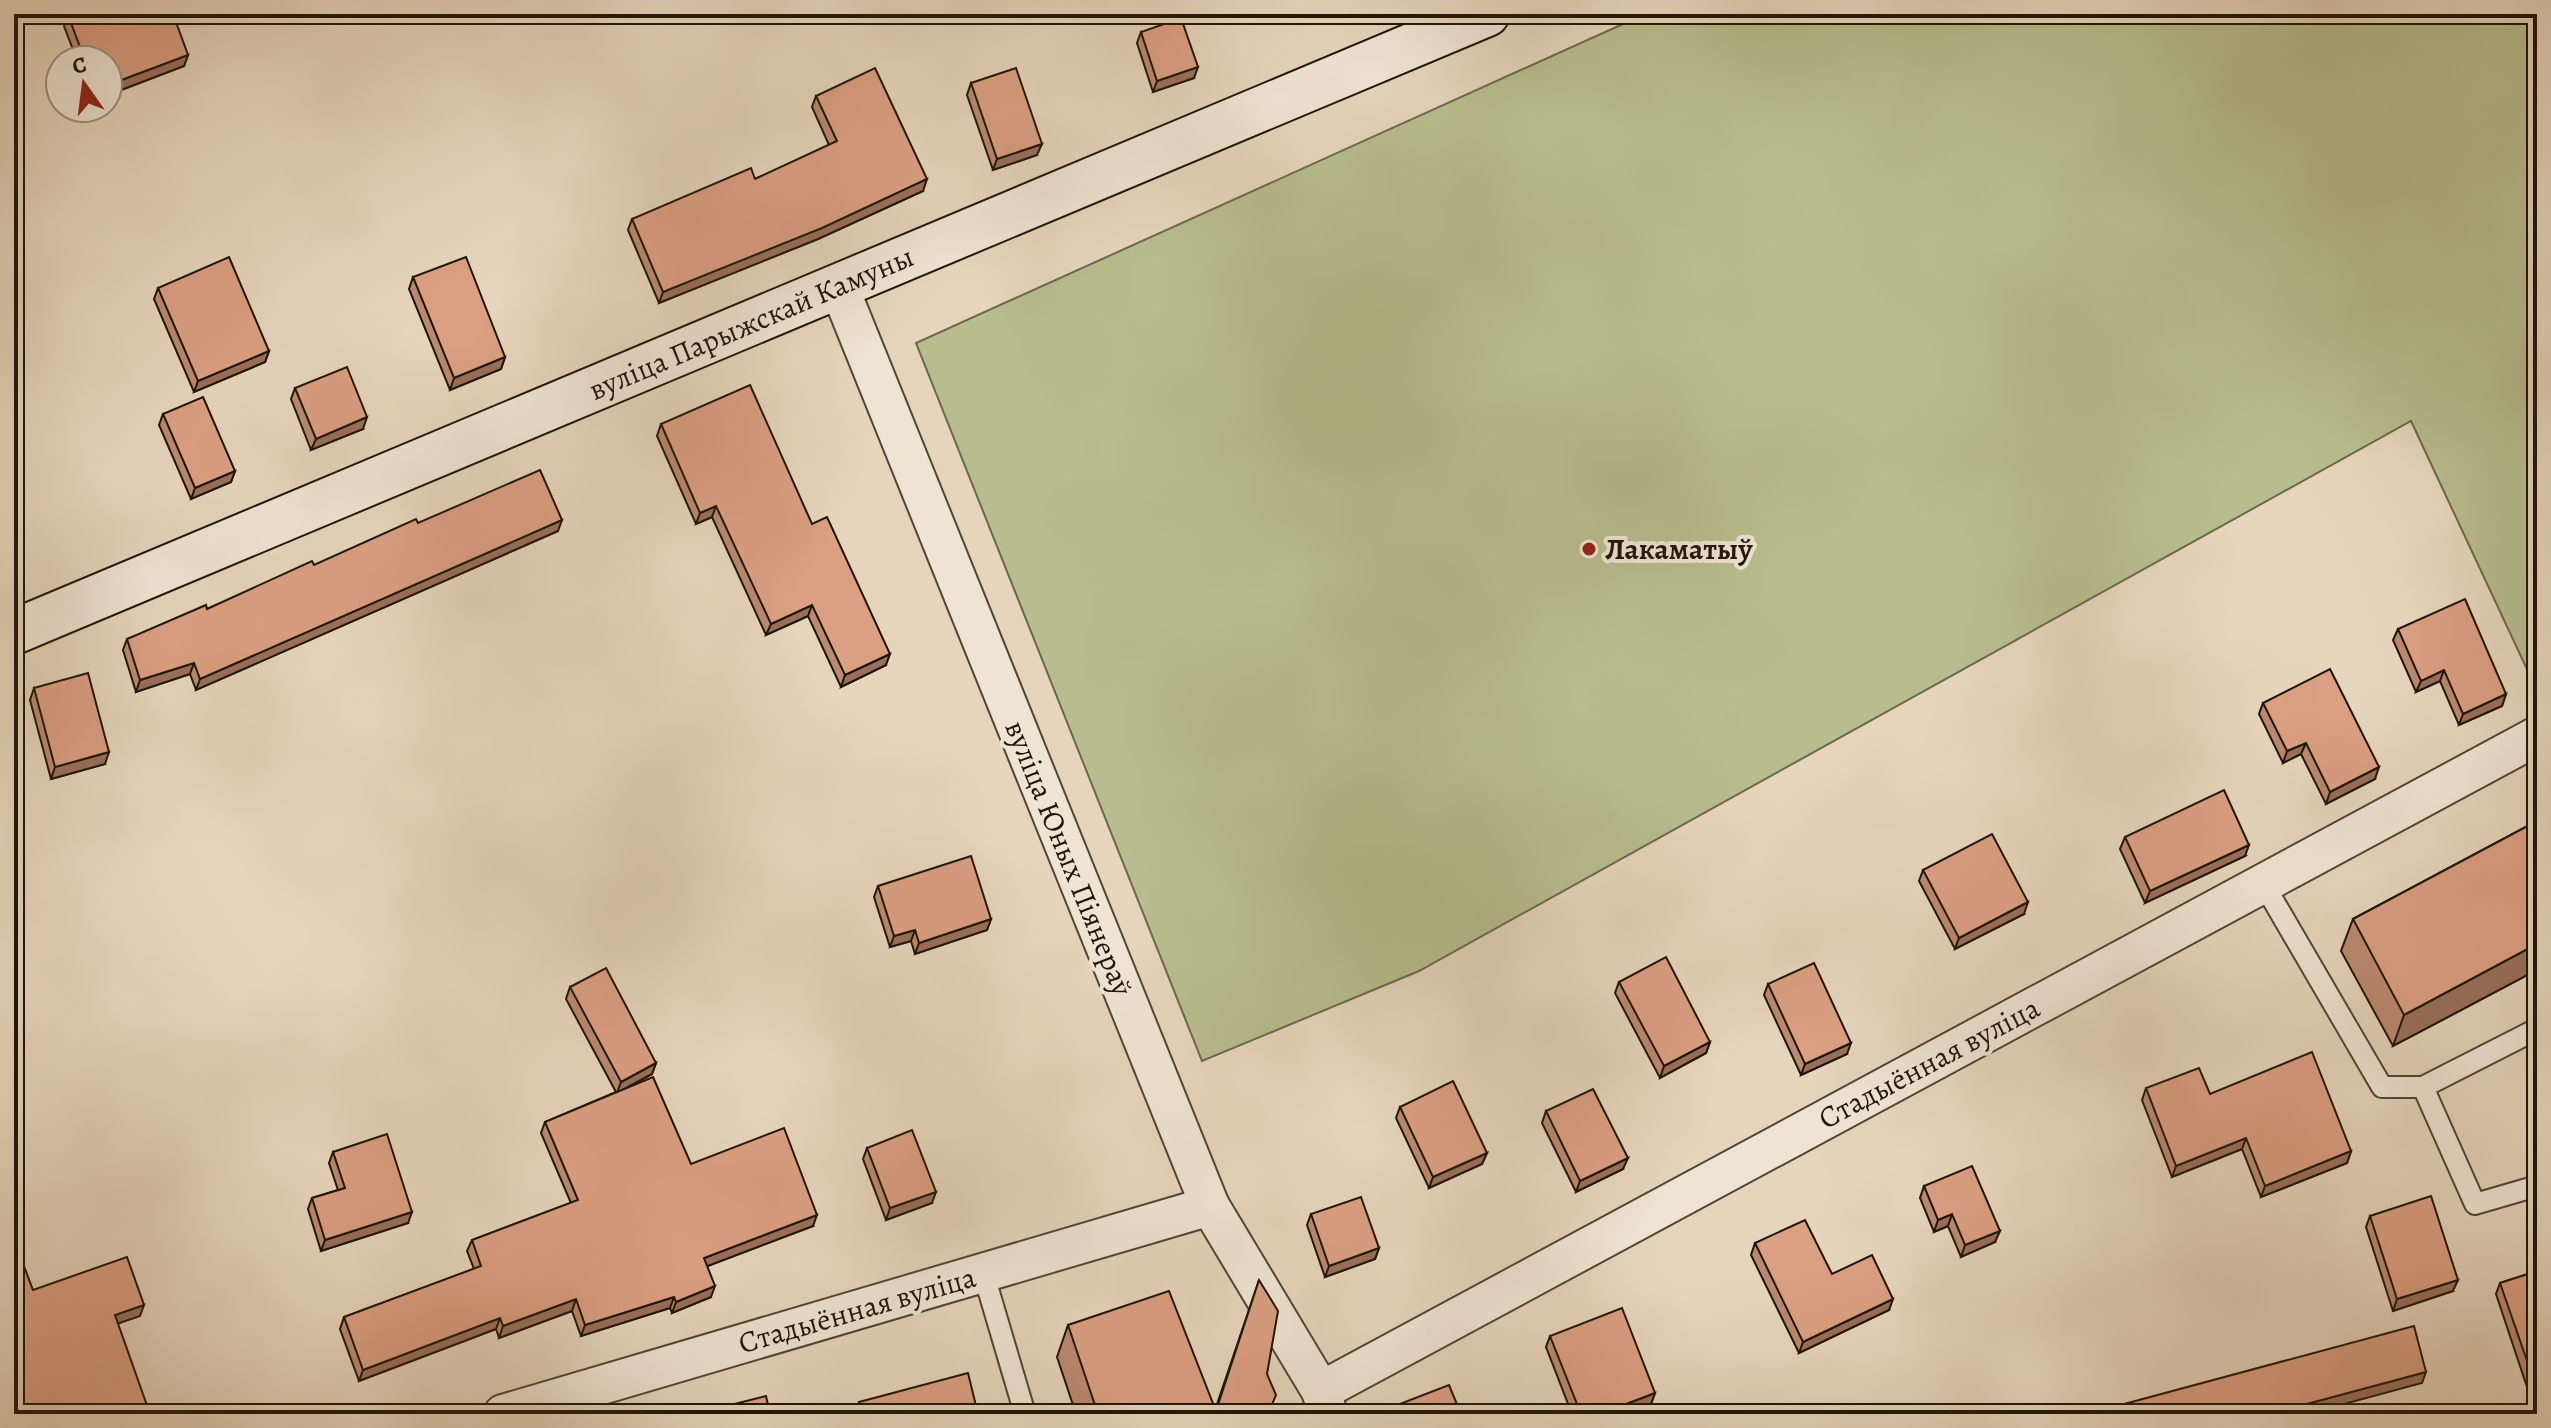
<svg xmlns="http://www.w3.org/2000/svg" width="2551" height="1428" viewBox="0 0 2551 1428" font-family="Alegreya,serif">
  <rect width="100%" height="100%" fill="#e6d5bc"/>
  <filter id="stains"><feTurbulence type="fractalNoise" baseFrequency=".0025" numOctaves="4"/><feColorMatrix values="0 0 0 0 .2 0 0 0 0 .09 0 0 0 0 .02 0 0 0 .5 -.17"/></filter>
  <radialGradient id="worn" r=".72"><stop offset=".6" stop-color="#630" stop-opacity="0"/><stop offset="1" stop-color="#630" stop-opacity=".3"/></radialGradient>
  <!-- green -->
  <polygon fill="#b7bd8f" stroke="#6a694c" stroke-width="2" points="1645,14 2537,14 2537,678 2532,680 2411,421 1419,971 1202,1061 916,343"/>
  <g fill="none" stroke-linecap="round" stroke-linejoin="round">
    <defs>
      <g id="lane">
        <polyline points="2263,883 2382,1087 2423,1087 2537,1029"/>
        <polyline points="2423,1087 2475,1204 2537,1186"/>
        <polyline points="983,1272 1025,1414"/>
      </g>
      <g id="street">
        <polyline points="839,287 1210,1206 1321,1391 1328,1414"/>
        <polyline points="1321,1391 2537,736"/>
        <polyline points="503,1414 1210,1206"/>
      </g>
      <polyline id="secondary" points="14,632 1487,14"/>
    </defs>
    <!-- lane casing -->
    <use href="#lane" stroke="#504536" stroke-width="24"/>
    <!-- street casing -->
    <use href="#street" stroke="#504536" stroke-width="42"/>
    <!-- secondary casing -->
    <use href="#secondary" stroke="#1e1509" stroke-width="48"/>
    <!-- lane -->
    <use href="#lane" stroke="#efe4d3" stroke-width="20"/>
    <!-- street -->
    <use href="#street" stroke="#efe4d3" stroke-width="38"/>
    <!-- secondary -->
    <use href="#secondary" stroke="#efe4d3" stroke-width="44"/>
  </g>
  <!-- wall -->
  <g fill="#bc8970" stroke="#1e1509" stroke-width="2">
    <polygon points="68,15 188,55 184,66 108,95 108,60 77,60 64,26"/>
    <polygon points="1141,32 1194,78 1153,92 1137,43"/>
    <polygon points="971,83 1037,155 993,170 967,95"/>
    <polygon points="816,96 923,191 818,239 659,303 628,230 632,219 755,179 829,145 812,107"/>
    <polygon points="413,277 505,357 501,369 450,390 409,289"/>
    <polygon points="158,288 269,351 265,362 194,392 154,299"/>
    <polygon points="295,388 363,429 311,450 291,399"/>
    <polygon points="163,414 235,471 231,482 191,499 159,425"/>
    <polygon points="661,424 812,524 886,665 841,687 808,616 766,635 712,517 696,524 657,436"/>
    <polygon points="418,523 558,531 196,690 190,674 136,692 123,650 127,639 207,609"/>
    <polygon points="2398,629 2506,694 2502,706 2459,725 2440,681 2416,692 2393,640"/>
    <polygon points="34,688 105,764 51,779 30,700"/>
    <polygon points="2263,703 2375,779 2326,804 2301,754 2283,763 2259,714"/>
    <polygon points="2537,821 2537,970 2393,1046 2341,951 2353,919"/>
    <polygon points="2125,837 2245,856 2145,903 2120,849"/>
    <polygon points="1923,870 2024,914 1955,949 1919,881"/>
    <polygon points="878,886 991,919 987,930 915,954 911,941 890,947 874,897"/>
    <polygon points="1619,982 1710,1042 1706,1053 1660,1078 1615,993"/>
    <polygon points="1768,984 1847,1054 1801,1075 1764,995"/>
    <polygon points="570,987 656,1063 652,1074 628,1087 691,1164 813,1226 707,1266 711,1297 672,1313 670,1308 581,1336 572,1311 499,1338 496,1329 359,1381 340,1329 344,1317 474,1269 467,1251 472,1240 571,1203 541,1133 545,1122 616,1092 566,999"/>
    <polygon points="2146,1088 2210,1094 2351,1151 2347,1163 2261,1197 2242,1149 2172,1177 2142,1100"/>
    <polygon points="1400,1107 1487,1153 1482,1164 1429,1188 1396,1118"/>
    <polygon points="1546,1111 1623,1169 1576,1192 1542,1123"/>
    <polygon points="867,1148 932,1203 886,1220 863,1159"/>
    <polygon points="333,1152 408,1223 321,1251 308,1209 312,1198 338,1190 329,1163"/>
    <polygon points="1924,1186 1995,1242 1961,1257 1948,1226 1934,1232 1920,1198"/>
    <polygon points="1311,1214 1379,1248 1375,1259 1325,1277 1307,1225"/>
    <polygon points="2370,1216 2453,1291 2393,1311 2366,1227"/>
    <polygon points="1755,1243 1832,1274 1889,1310 1799,1353 1751,1255"/>
    <polygon points="2537,1271 2537,1387 2528,1390 2496,1294 2500,1283"/>
    <polygon points="1259,1280 1267,1374 1269,1414 1076,1414 1057,1357 1068,1325 1215,1410"/>
    <polygon points="1550,1336 1655,1393 1651,1404 1626,1414 1572,1414 1546,1347"/>
    <polygon points="859,1402 978,1414 855,1414"/>
  </g>
  <!-- shaded-wall -->
  <g fill="#996f5b" stroke="#1e1509" stroke-width="2">
    <polygon points="188,55 184,66 108,95 108,85"/>
    <polygon points="1198,67 1194,78 1153,92 1157,81"/>
    <polygon points="1042,144 1037,155 993,170 997,159"/>
    <polygon points="927,179 923,191 818,239 659,303 663,292"/>
    <polygon points="269,351 265,362 194,392 198,381"/>
    <polygon points="505,357 501,369 450,390 454,378"/>
    <polygon points="367,417 363,429 311,450 316,439"/>
    <polygon points="235,471 231,482 191,499 195,488"/>
    <polygon points="716,506 712,517 696,524 700,513"/>
    <polygon points="562,520 558,531 196,690 200,679"/>
    <polygon points="812,605 808,616 766,635 771,624"/>
    <polygon points="890,654 886,665 841,687 845,675"/>
    <polygon points="194,663 190,674 136,692 140,680"/>
    <polygon points="2444,670 2440,681 2416,692 2421,681"/>
    <polygon points="2506,694 2502,706 2459,725 2463,714"/>
    <polygon points="2306,743 2301,754 2283,763 2287,751"/>
    <polygon points="109,752 105,764 51,779 55,767"/>
    <polygon points="2379,767 2375,779 2326,804 2330,792"/>
    <polygon points="2249,845 2245,856 2145,903 2150,891"/>
    <polygon points="2028,902 2024,914 1955,949 1959,938"/>
    <polygon points="991,919 987,930 915,954 919,943"/>
    <polygon points="915,930 911,941 890,947 894,936"/>
    <polygon points="2537,944 2537,970 2393,1046 2404,1015"/>
    <polygon points="1710,1042 1706,1053 1660,1078 1664,1066"/>
    <polygon points="1851,1043 1847,1054 1801,1075 1805,1064"/>
    <polygon points="656,1063 652,1074 617,1093 621,1082"/>
    <polygon points="2246,1138 2242,1149 2172,1177 2176,1166"/>
    <polygon points="2351,1151 2347,1163 2261,1197 2265,1186"/>
    <polygon points="1487,1153 1482,1164 1429,1188 1433,1177"/>
    <polygon points="1628,1158 1623,1169 1576,1192 1580,1181"/>
    <polygon points="936,1192 932,1203 886,1220 890,1208"/>
    <polygon points="412,1212 408,1223 321,1251 325,1240"/>
    <polygon points="1952,1214 1948,1226 1934,1232 1938,1220"/>
    <polygon points="817,1215 813,1226 700,1269 704,1258"/>
    <polygon points="2000,1231 1995,1242 1961,1257 1965,1245"/>
    <polygon points="1379,1248 1375,1259 1325,1277 1329,1266"/>
    <polygon points="2458,1280 2453,1291 2393,1311 2397,1299"/>
    <polygon points="715,1286 711,1297 672,1313 676,1302"/>
    <polygon points="674,1297 670,1308 581,1336 585,1325"/>
    <polygon points="576,1299 572,1311 499,1338 503,1326"/>
    <polygon points="1893,1299 1889,1310 1799,1353 1803,1342"/>
    <polygon points="144,1305 140,1316 111,1326 115,1315"/>
    <polygon points="500,1318 496,1329 359,1381 363,1370"/>
    <polygon points="2426,1372 2422,1383 2307,1414 2269,1414"/>
    <polygon points="2537,1377 2537,1387 2528,1390 2533,1378"/>
    <polygon points="1655,1393 1651,1404 1626,1414 1600,1414"/>
  </g>
  <!-- building -->
  <g fill="#db9f82" stroke="#1e1509" stroke-width="2">
    <polygon points="71,14 173,14 188,55 108,85 108,60 85,60 68,15"/>
    <polygon points="1181,18 1198,67 1157,81 1141,32"/>
    <polygon points="875,68 927,179 822,228 663,292 632,219 751,168 755,179 837,141 816,96"/>
    <polygon points="1016,68 1042,144 997,159 971,83"/>
    <polygon points="229,257 269,351 198,381 158,288"/>
    <polygon points="466,257 505,357 454,378 413,277"/>
    <polygon points="347,367 367,417 316,439 295,388"/>
    <polygon points="750,385 812,524 827,517 890,654 845,675 812,605 771,624 716,506 700,513 661,424"/>
    <polygon points="203,397 235,471 195,488 163,414"/>
    <polygon points="540,470 562,520 200,679 194,663 140,680 127,639 206,605 207,609 312,561 314,565 416,519 418,523"/>
    <polygon points="2465,599 2506,694 2463,714 2444,670 2421,681 2398,629"/>
    <polygon points="2330,669 2379,767 2330,792 2306,743 2287,751 2263,703"/>
    <polygon points="88,673 109,752 55,767 34,688"/>
    <polygon points="2224,790 2249,845 2150,891 2125,837"/>
    <polygon points="2537,821 2537,944 2404,1015 2353,919"/>
    <polygon points="1992,834 2028,902 1959,938 1923,870"/>
    <polygon points="971,856 991,919 919,943 915,930 894,936 878,886"/>
    <polygon points="1666,957 1710,1042 1664,1066 1619,982"/>
    <polygon points="1814,963 1851,1043 1805,1064 1768,984"/>
    <polygon points="606,968 656,1063 621,1082 570,987"/>
    <polygon points="2312,1052 2351,1151 2265,1186 2246,1138 2176,1166 2146,1088 2199,1068 2210,1094"/>
    <polygon points="653,1077 691,1164 784,1128 817,1215 704,1258 715,1286 676,1302 674,1297 585,1325 576,1299 503,1326 500,1318 363,1370 344,1317 481,1266 472,1240 578,1200 545,1122"/>
    <polygon points="1453,1081 1487,1153 1433,1177 1400,1107"/>
    <polygon points="1593,1089 1628,1158 1580,1181 1546,1111"/>
    <polygon points="912,1130 936,1192 890,1208 867,1148"/>
    <polygon points="387,1134 412,1212 325,1240 312,1198 345,1188 333,1152"/>
    <polygon points="1972,1166 2000,1231 1965,1245 1952,1214 1938,1220 1924,1186"/>
    <polygon points="2431,1196 2458,1280 2397,1299 2370,1216"/>
    <polygon points="1361,1197 1379,1248 1329,1266 1311,1214"/>
    <polygon points="1805,1220 1832,1274 1872,1255 1893,1299 1803,1342 1755,1243"/>
    <polygon points="14,1240 33,1290 127,1257 144,1305 115,1315 150,1414 14,1414"/>
    <polygon points="2537,1271 2537,1377 2533,1378 2500,1283"/>
    <polygon points="1259,1280 1278,1311 1267,1374 1276,1395 1268,1414 1098,1414 1068,1325 1169,1291 1216,1411"/>
    <polygon points="1622,1308 1655,1393 1600,1414 1581,1414 1550,1336"/>
    <polygon points="2414,1326 2426,1372 2269,1414 2087,1414"/>
    <polygon points="968,1373 978,1414 862,1414 859,1402"/>
    <polygon points="1449,1385 1461,1414 1380,1414 1379,1412"/>
    <polygon points="766,1396 770,1414 695,1414"/>
    <polygon points="2537,1404 2537,1414 2505,1414"/>
  </g>
  <!-- markers -->
  <circle fill="#8f2418" stroke="#efe4d3" stroke-width="3" cx="1589" cy="549" r="8"/>
  <g text-anchor="middle" dominant-baseline="central" stroke-width="8" stroke-linejoin="round" paint-order="stroke">
    <!-- street labels -->
    <g font-size="30" fill="#1e1509" stroke="#efe4d3">
      <text transform="translate(751 323) rotate(-23)">вуліца Парыжскай Камуны</text>
      <text transform="translate(1069 858) rotate(68)">вуліца Юных Піянераў</text>
      <text transform="translate(1929 1063) rotate(-28)">Стадыённая вуліца</text>
      <text transform="translate(857 1310) rotate(-16)">Стадыённая вуліца</text>
    </g>
    <!-- poi labels -->
    <g font-size="30" font-weight="bold" fill="#1e1509" stroke="#efe4d3" text-anchor="start">
      <text x="1605" y="549">Лакаматыў</text>
    </g>
  </g>
  <!-- margin -->
  <rect width="2551" height="1428" fill="none" stroke="#e6d5bc" stroke-width="48"/>
  <rect x="16" y="16" width="2519" height="1396" fill="none" stroke="#1e1509" stroke-width="4"/>
  <rect x="24" y="24" width="2503" height="1380" fill="none" stroke="#1e1509" stroke-width="2"/>
  <!-- north arrow -->
  <g transform="translate(84 84) rotate(346)"><circle r="38" fill="#efe4d3" stroke="#9b9182" stroke-width="2"/>
  <path d="M0-6L14 30L0 20L-14 30Z" fill="#8f2418"/>
  <text y="-12" font-size="22" font-weight="bold" text-anchor="middle" fill="#1e1509">С</text>
  </g>
  <rect width="100%" height="100%" filter="url(#stains)"/>
  <rect width="100%" height="100%" fill="url(#worn)"/>
</svg>
